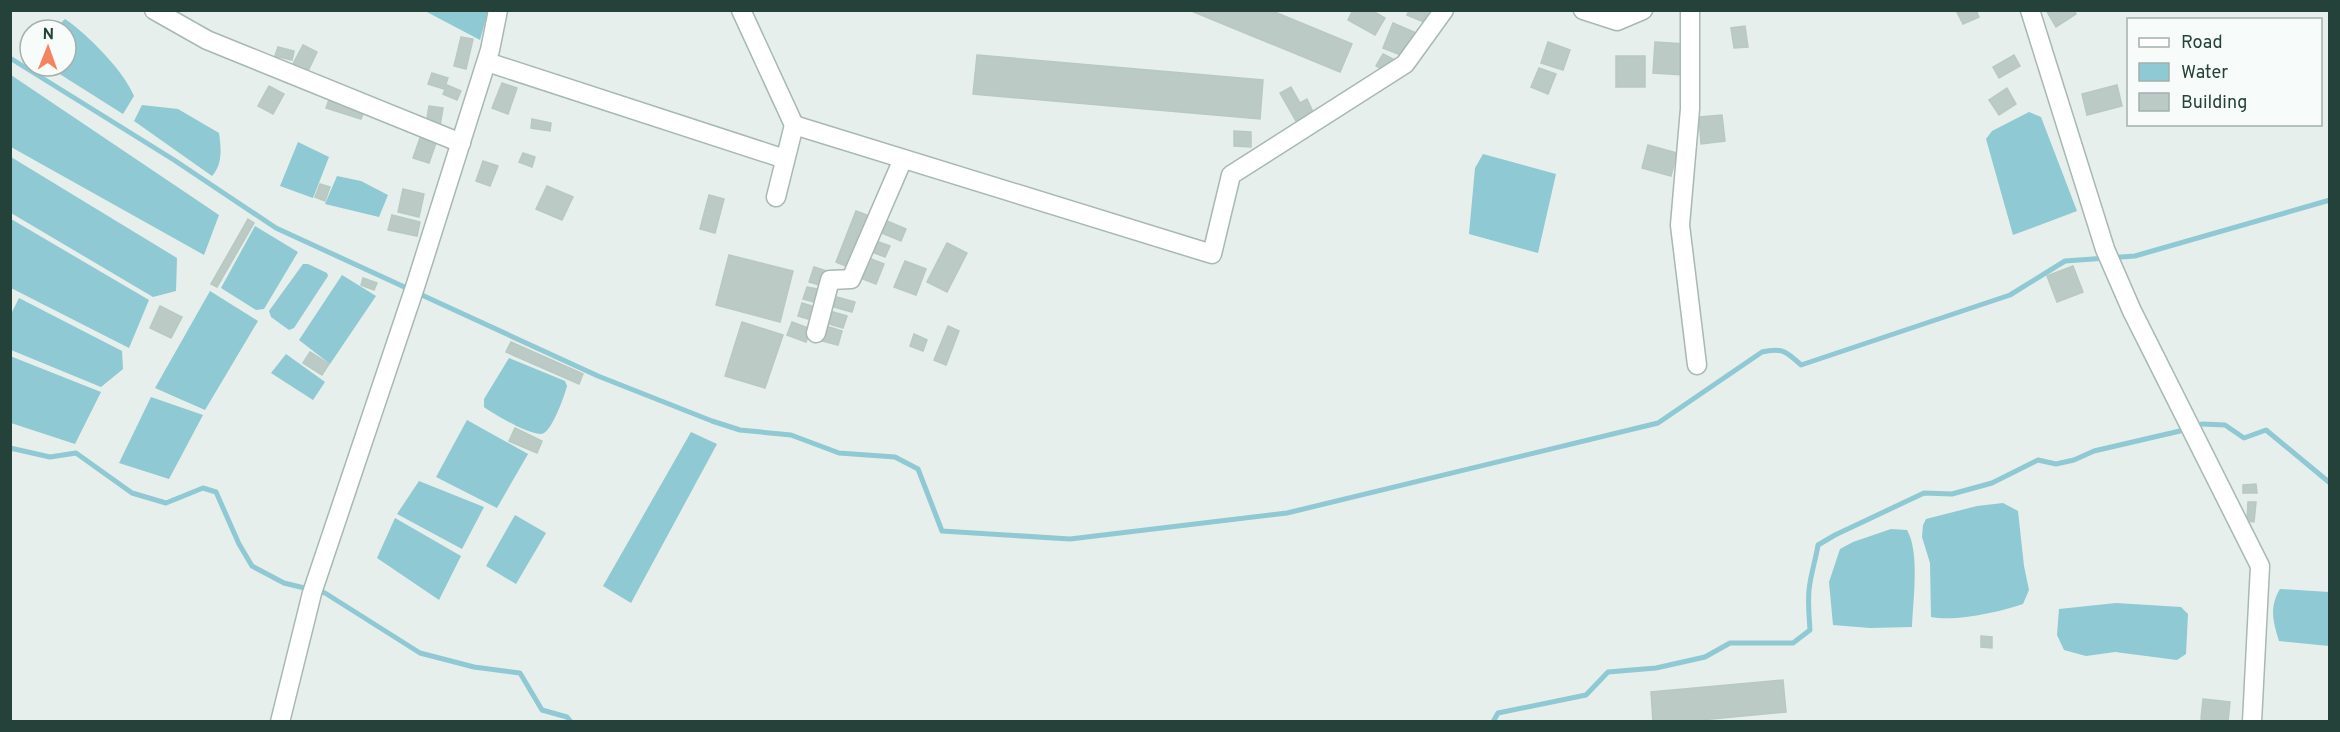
<svg xmlns="http://www.w3.org/2000/svg" width="2340" height="732" viewBox="0 0 2340 732" font-family="Overpass,sans-serif">
  <rect width="100%" height="100%" fill="#e6efeb"/>
  <!-- water -->
  <g fill="#8ec9d4">
    <polygon points="425,11 488,11 480,40"/>
    <path d="M65 19C87 34 124 71 134 96L123 114 47 66H66V30H53Z"/>
    <polygon points="11,75 219,215 204,255 11,147"/>
    <path d="M142 105 178 109 219 133C221 148 223 164 212 176L134 121Z"/>
    <polygon points="2029,112 2041,117 2077,211 2013,235 1986,139 1992,131"/>
    <polygon points="298,142 329,157 313,198 280,186"/>
    <polygon points="1483,154 1556,174 1538,253 1469,234 1475,168"/>
    <polygon points="11,157 177,258 176,291 153,297 11,213"/>
    <polygon points="337,176 361,181 388,195 379,217 325,204"/>
    <polygon points="11,219 149,300 129,348 11,288"/>
    <polygon points="255,226 298,252 264,309 256,310 221,288"/>
    <polygon points="303,264 308,264 327,273 328,276 294,328 289,330 271,317 269,311"/>
    <polygon points="342,275 376,296 330,364 299,340"/>
    <polygon points="210,291 258,321 205,410 155,388"/>
    <polygon points="19,298 122,351 123,369 101,387 11,350 11,314"/>
    <polygon points="286,354 325,382 313,400 271,373"/>
    <polygon points="10,356 101,392 75,444 11,423"/>
    <path d="M509 358 565 381 567 386C564 397 553 428 544 433 535 439 492 413 484 407V399Z"/>
    <polygon points="151,397 203,415 169,479 119,463"/>
    <polygon points="467,420 528,454 497,508 436,477"/>
    <polygon points="691,432 717,444 631,603 603,586"/>
    <polygon points="419,481 484,507 462,549 397,514"/>
    <path d="M2003 503 2018 511 2024 566 2029 590 2023 604C1999 612 1956 622 1931 617L1930 563 1922 537 1923 525 1926 519 1977 506Z"/>
    <polygon points="515,515 546,533 516,584 486,566"/>
    <polygon points="395,518 461,556 439,600 377,558"/>
    <path d="M1891 529 1907 530C1920 552 1913 601 1912 627L1870 628 1833 625 1829 582 1840 549 1853 542Z"/>
    <path d="M2280 589 2329 592V646L2279 641C2273 622 2269 607 2280 589Z"/>
    <polygon points="2116,603 2181,607 2188,614 2186,654 2177,660 2115,652 2086,656 2064,650 2057,635 2059,609"/>
  </g>
  <g fill="none" stroke-linecap="round" stroke-linejoin="round">
    <!-- stream -->
    <g stroke="#8ec9d4" stroke-width="5">
      <path d="M10 58 174 160 276 228 598 376 712 421 740 430 791 435 839 453 895 457 918 469 942 531 1070 539 1287 513 1658 423 1762 352C1782 347 1787 352 1801 365L2010 295 2065 261 2135 256 2330 200"/>
      <polyline points="2202,424 2225,425 2244,438 2266,430 2330,483"/>
      <polyline points="10,448 50,457 76,453 132,493 166,503 203,488 216,492 239,544 252,566 284,583 325,593 420,653 474,667 520,673 542,710 567,717 571,722"/>
      <path d="M1493 722 1498 713 1586 695 1608 672 1656 668 1705 657 1730 643H1793L1810 630C1809 614 1807 598 1810 583 1812 570 1816 558 1818 545L1835 535 1924 493 1952 494 1992 483 2038 460 2056 464 2074 460 2094 451 2180 431"/>
    </g>
  </g>
  <!-- building -->
  <g fill="#bbcac4" stroke="#b8c9c2" stroke-width="1.5">
    <polygon points="1189,10 1270,10 1352,44 1340,72"/>
    <polygon points="1353,10 1371,10 1385,18 1375,35 1348,20"/>
    <polygon points="1409,10 1429,10 1424,22 1407,15"/>
    <polygon points="1961,10 1976,10 1979,17 1963,24 1957,12"/>
    <polygon points="2046,10 2074,10 2076,14 2056,27"/>
    <polygon points="1393,23 1416,33 1406,57 1383,48"/>
    <polygon points="1745,26 1748,47 1734,48 1731,28"/>
    <polygon points="461,37 473,39 466,69 454,66"/>
    <polygon points="1548,42 1570,50 1563,70 1541,63"/>
    <polygon points="1655,42 1686,44 1684,75 1653,73"/>
    <polygon points="303,45 317,52 307,73 292,66"/>
    <polygon points="278,47 294,51 292,60 275,56"/>
    <polygon points="1383,54 1395,60 1388,72 1376,66"/>
    <polygon points="977,55 1263,80 1260,119 973,94"/>
    <polygon points="2014,55 2020,66 1999,78 1993,67"/>
    <rect x="1616" y="56" width="29" height="31"/>
    <polygon points="1539,68 1556,74 1548,94 1531,87"/>
    <polygon points="432,73 448,78 444,89 428,84"/>
    <polygon points="502,83 517,88 508,114 492,108"/>
    <polygon points="447,85 461,91 457,100 443,94"/>
    <polygon points="2117,85 2122,106 2087,115 2082,94"/>
    <polygon points="269,86 284,94 273,114 258,106"/>
    <polygon points="1291,87 1300,103 1307,99 1313,112 1296,121 1280,93"/>
    <polygon points="2007,88 2016,104 1999,115 1989,100"/>
    <polygon points="330,97 365,109 361,119 326,108"/>
    <polygon points="429,106 443,108 440,126 426,124"/>
    <polygon points="1722,115 1725,141 1701,144 1699,117"/>
    <polygon points="532,119 551,123 550,131 531,128"/>
    <polygon points="1234,131 1251,132 1251,147 1234,146"/>
    <polygon points="420,138 436,143 429,163 413,158"/>
    <polygon points="1648,145 1677,153 1671,176 1642,168"/>
    <polygon points="523,153 535,157 532,167 519,162"/>
    <polygon points="483,161 498,166 490,186 476,181"/>
    <polygon points="320,184 330,187 325,201 315,197"/>
    <polygon points="547,186 573,197 562,220 536,209"/>
    <polygon points="403,189 424,194 419,217 398,212"/>
    <polygon points="709,195 724,199 715,233 700,229"/>
    <polygon points="856,211 872,217 851,268 836,262"/>
    <polygon points="392,215 420,222 417,236 388,230"/>
    <polygon points="248,219 254,223 217,287 211,284"/>
    <polygon points="887,221 906,229 901,241 882,233"/>
    <polygon points="876,241 890,246 885,257 872,252"/>
    <polygon points="947,243 967,253 947,292 927,282"/>
    <polygon points="729,255 793,271 780,322 716,305"/>
    <polygon points="866,257 884,264 876,284 858,277"/>
    <polygon points="905,261 926,269 916,295 894,287"/>
    <polygon points="2073,266 2083,292 2057,302 2047,276"/>
    <polygon points="814,267 827,271 823,286 809,282"/>
    <polygon points="363,278 377,283 374,290 361,285"/>
    <polygon points="807,287 818,289 814,302 803,299"/>
    <polygon points="833,296 855,302 852,312 830,306"/>
    <polygon points="802,303 812,306 808,319 798,316"/>
    <polygon points="160,306 182,317 171,338 150,328"/>
    <polygon points="830,311 847,316 843,328 826,323"/>
    <polygon points="742,322 783,335 765,388 725,376"/>
    <polygon points="792,322 811,329 806,342 787,335"/>
    <polygon points="826,326 842,331 838,345 822,341"/>
    <polygon points="948,326 959,331 946,365 934,360"/>
    <polygon points="914,334 927,340 923,351 910,346"/>
    <polygon points="511,342 583,374 579,384 506,352"/>
    <polygon points="310,352 329,364 322,375 303,363"/>
    <polygon points="515,428 542,441 537,453 509,441"/>
    <polygon points="2256,484 2257,493 2243,493 2243,485"/>
    <polygon points="2248,502 2256,502 2254,522 2247,521"/>
    <polygon points="1981,636 1992,637 1992,648 1981,647"/>
    <polygon points="1783,680 1786,712 1680,722 1653,722 1651,692"/>
    <polygon points="2203,699 2230,702 2228,722 2201,719"/>
  </g>
  <g fill="none" stroke-linecap="round" stroke-linejoin="round">
    <defs>
      <g id="minor">
        <polyline points="154,10 207,40 461,143"/>
        <polyline points="741,10 794,125"/>
        <polyline points="1583,10 1617,21 1643,10"/>
        <polyline points="1690,10 1690,109 1680,225 1697,365"/>
        <polyline points="2030,10 2105,249 2132,311 2260,566 2252,722"/>
        <polyline points="487,62 785,159"/>
        <polyline points="776,197 794,125 1212,254 1231,175 1405,64 1444,10"/>
        <polyline points="816,333 830,280 851,279 903,159"/>
        <polyline points="280,722 312,593 416,284 490,50 498,10"/>
      </g>
    </defs>
    <!-- minor casing -->
    <use href="#minor" stroke="#a8b8b2" stroke-width="21"/>
    <!-- minor -->
    <use href="#minor" stroke="#fff" stroke-width="18"/>
  </g>
  <!-- border -->
  <rect width="2340" height="732" fill="none" stroke="#24423a" stroke-width="24"/>
  <!-- legend -->
  <rect x="2127" y="18" width="195" height="108" fill="#f7fbf9" stroke="#a3b1ad" stroke-width="1.5"/>
  <rect x="2139" y="38" width="30" height="9" fill="#ffffff" stroke="#a3b1ad" stroke-width="1.5"/>
  <text x="2181" y="48" font-size="18" fill="#24423a">Road</text>
  <rect x="2139" y="63" width="30" height="18" fill="#8ec9d4" stroke="#a3b1ad" stroke-width="1.5"/>
  <text x="2181" y="78" font-size="18" fill="#24423a">Water</text>
  <rect x="2139" y="93" width="30" height="18" fill="#bbcac4" stroke="#a3b1ad" stroke-width="1.5"/>
  <text x="2181" y="108" font-size="18" fill="#24423a">Building</text>
  <!-- north arrow -->
  <g transform="translate(48 48) rotate(1)"><circle r="28" fill="#f7fbf9" stroke="#a3b1ad" stroke-width="1.5"/>
  <path d="M0-4.5L10 22L0 15L-10 22Z" fill="#f4845f"/>
  <text y="-9" font-size="16" font-weight="bold" text-anchor="middle" fill="#24423a">N</text>
  </g>
</svg>
